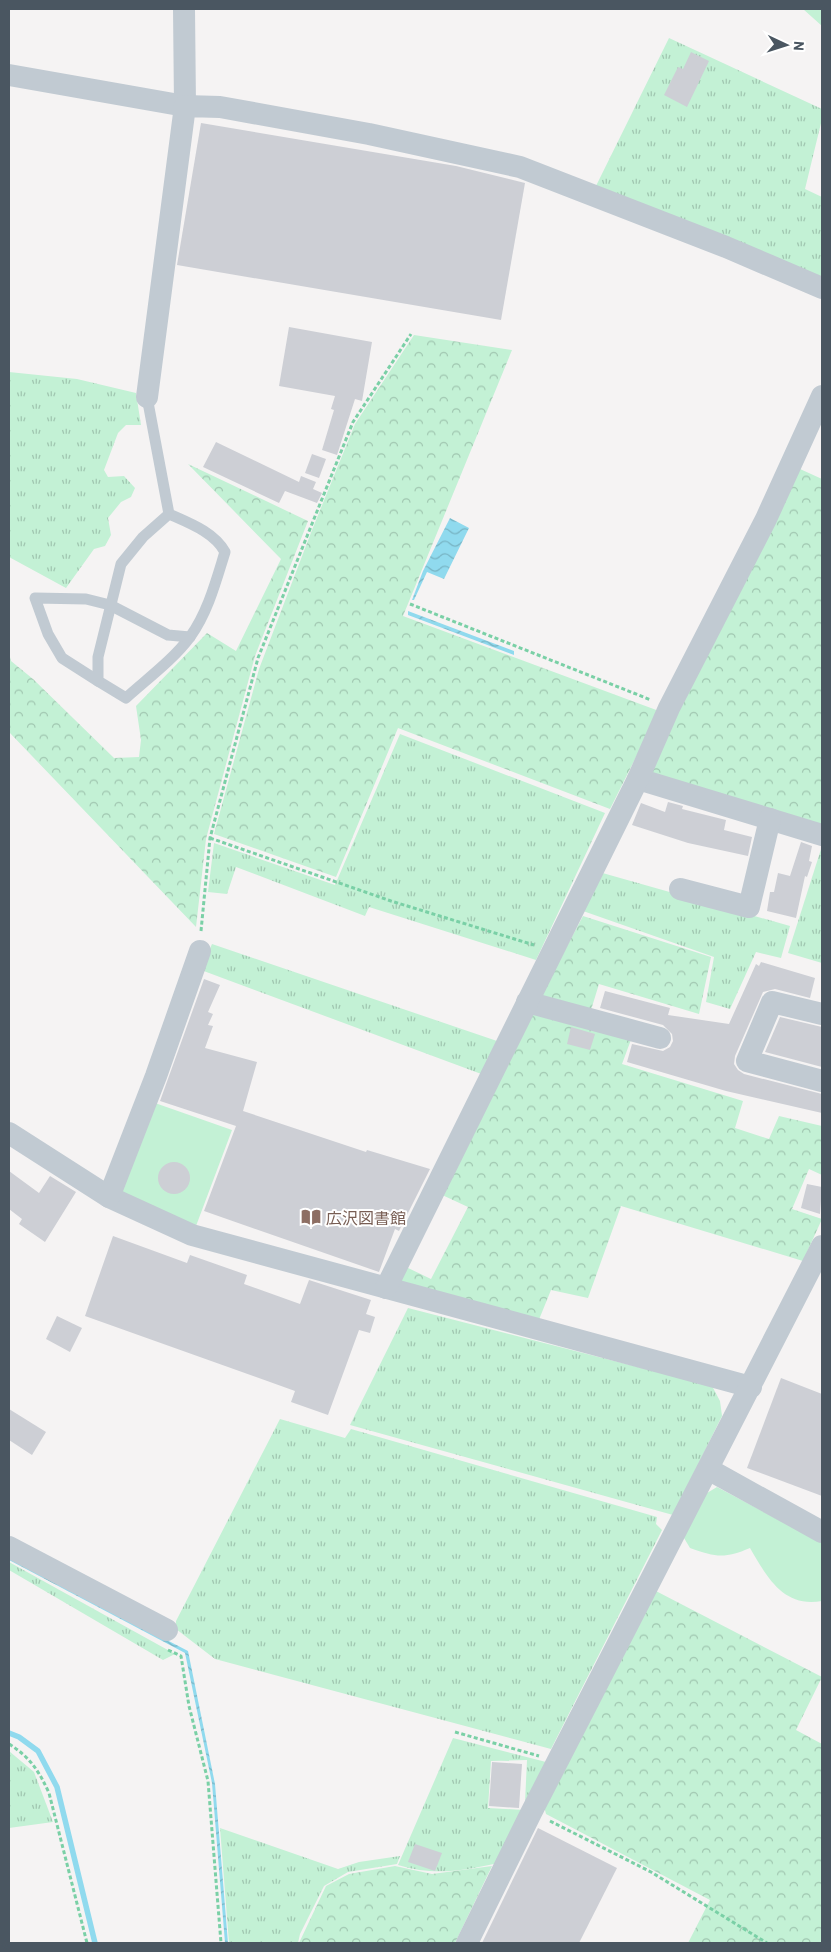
<svg xmlns="http://www.w3.org/2000/svg" width="831" height="1952" viewBox="0 0 831 1952" font-family="Barlow,'Noto Sans JP',sans-serif">
  <defs>
    <pattern id="grass-tufts" width="24" height="20" patternUnits="userSpaceOnUse" patternTransform="scale(1.25)"><rect width="24" height="20" fill="#c3f1d5"/><path d="M3 7l-1-3M5 7V3M7 7l1-3M15 17l-1-3M17 17v-4M19 17l1-3" fill="none" stroke="#a0c6b0"/></pattern>
    <pattern id="forest-crowns" width="20" height="18" patternUnits="userSpaceOnUse" patternTransform="scale(1.25)"><rect width="20" height="18" fill="#c3f1d5"/><path d="M2 6a3 3 0 1 1 6 0M12 15a3 3 0 1 1 6 0" fill="none" stroke="#a0c6b0"/></pattern>
    <pattern id="water-waves" width="16" height="10" patternUnits="userSpaceOnUse" patternTransform="scale(1.25)"><rect width="16" height="10" fill="#90daee"/><path d="M0 5q4-4 8 0t8 0" fill="none" stroke="#78b4c4"/></pattern>
  </defs>
  <rect width="100%" height="100%" fill="#f5f3f3"/>
  <!-- grass -->
  <g fill="url(#grass-tufts)">
    <polygon points="803,9 822,9 822,26"/>
    <polygon points="669,38 822,109 822,119 805,189 822,197 822,280 595,188"/>
    <polygon points="9,372 77,379 136,393 141,425 126,425 118,433 104,470 108,477 124,476 135,488 131,497 121,502 108,518 111,535 105,546 94,549 66,588 9,557"/>
    <polygon points="400,734 605,813 536,960 369,907 365,916 236,867 227,894 208,892 214,843 335,885"/>
    <polygon points="822,846 822,963 788,953"/>
    <polygon points="599,872 790,926 781,958 756,952 730,1009 706,1002 714,957 583,911"/>
    <polygon points="212,944 497,1041 484,1075 201,970"/>
    <polygon points="408,1308 712,1386 720,1401 722,1416 673,1515 350,1425"/>
    <polygon points="280,1419 345,1438 351,1429 657,1517 656,1524 662,1530 551,1749 215,1659 176,1629 176,1621"/>
    <polygon points="9,1562 175,1654 163,1660 9,1570"/>
    <path d="M453 1738 546 1762 525 1803 527 1760 491 1761 488 1808 524 1810 498 1863C462 1871 434 1876 398 1865Z"/>
    <polygon points="9,1751 34,1772 53,1822 9,1828"/>
    <polygon points="220,1828 338,1869 359,1862 400,1856 397,1864 348,1872 324,1886 300,1934 298,1943 229,1943"/>
  </g>
  <!-- forest -->
  <g fill="url(#forest-crowns)">
    <polygon points="414,335 512,350 403,616 659,711 610,809 398,728 336,877 214,834 259,669 312,530 355,424"/>
    <polygon points="188,464 308,521 255,656 206,839 196,927 9,732 9,653 11,661 33,679 114,758 139,757 141,740 136,706 207,633 236,651 281,559"/>
    <polygon points="800,469 822,479 822,828 647,775"/>
    <polygon points="583,916 711,957 699,1014 599,984 591,1010 539,999"/>
    <polygon points="533,1012 632,1037 622,1064 743,1101 735,1128 769,1139 779,1116 822,1126 822,1175 809,1169 792,1209 822,1219 803,1261 621,1206 588,1298 551,1290 538,1322 397,1284 406,1267 431,1279 468,1207 440,1194"/>
    <polygon points="654,1590 822,1677 796,1730 822,1744 822,1943 688,1943 710,1900 546,1814 544,1806"/>
    <polygon points="395,1866 432,1874 492,1866 455,1943 299,1943 326,1886 349,1874"/>
  </g>
  <!-- green -->
  <g fill="#c3f1d5">
    <polygon points="155,1103 232,1130 196,1226 118,1193"/>
    <path d="M717 1487 822 1543V1601C783 1608 767 1577 750 1548 724 1559 716 1557 690 1548L681 1533 707 1493Z"/>
  </g>
  <!-- water -->
  <g fill="url(#water-waves)">
    <polygon points="450,518 469,528 444,579 427,572 414,600 412,600 423,571"/>
    <polygon points="408,611 514,651 514,655 408,615"/>
    <polygon points="9,1558 188,1651 215,1784 228,1943 225,1943 212,1783 185,1653 9,1560"/>
  </g>
  <g fill="none" stroke-linecap="round" stroke-linejoin="round">
    <!-- stream -->
    <polyline stroke="#90daee" stroke-width="5.5" points="9,1733 19,1737 38,1751 57,1787 95,1943"/>
  </g>
  <!-- building -->
  <g fill="#cdcfd5">
    <polygon points="691,52 709,61 687,107 664,95 678,67 683,69"/>
    <polygon points="201,123 456,166 525,183 501,320 177,265"/>
    <polygon points="289,327 372,342 362,401 355,399 337,455 322,450 334,410 331,409 335,396 279,386"/>
    <polygon points="216,442 299,482 301,476 316,482 313,489 322,493 317,503 285,491 279,503 203,467"/>
    <polygon points="312,454 326,459 319,478 305,473"/>
    <polygon points="668,802 683,806 682,809 726,820 724,830 752,837 748,856 688,843 632,825 641,803 665,812"/>
    <polygon points="801,842 812,846 809,861 812,862 807,877 805,876 796,918 767,911 770,892 774,892 778,873 790,876"/>
    <polygon points="761,962 815,978 810,998 775,989 763,992 735,1056 734,1064 738,1070 744,1074 822,1094 822,1113 726,1091 627,1062 632,1044 663,1051 670,1047 673,1041 672,1034 663,1025 600,1008 605,991 670,1008 668,1015 729,1024 756,964 759,966"/>
    <polygon points="204,979 220,985 208,1012 213,1014 208,1025 213,1026 205,1048 257,1062 243,1111 366,1152 367,1150 430,1169 399,1231 395,1229 379,1272 204,1211 236,1126 160,1101"/>
    <polygon points="780,1017 822,1027 822,1067 765,1052"/>
    <polygon points="571,1027 595,1034 590,1050 567,1044"/>
    <circle cx="174" cy="1178" r="16"/>
    <polygon points="9,1171 39,1193 50,1176 76,1192 45,1242 19,1224 22,1219 9,1209"/>
    <polygon points="807,1184 822,1187 820,1214 801,1208"/>
    <polygon points="113,1236 187,1263 190,1255 247,1275 244,1284 300,1304 309,1280 371,1300 366,1314 375,1317 370,1333 359,1330 328,1415 291,1402 295,1391 85,1316"/>
    <polygon points="57,1316 82,1328 70,1352 46,1339"/>
    <polygon points="781,1378 822,1394 822,1496 747,1468"/>
    <polygon points="9,1409 46,1432 32,1455 9,1440"/>
    <polygon points="492,1762 522,1764 519,1808 489,1806"/>
    <polygon points="538,1828 617,1868 579,1943 482,1943"/>
    <polygon points="415,1844 442,1853 435,1871 408,1862"/>
  </g>
  <g fill="none" stroke-linecap="round" stroke-linejoin="round">
    <!-- path -->
    <g stroke="#7ad0a6" stroke-width="3" stroke-dasharray="4 2.5" stroke-linecap="butt">
      <polyline points="410,604 651,700"/>
      <polyline points="210,838 391,901 534,945"/>
      <polyline points="201,931 210,838 258,658 353,422 411,334"/>
      <polyline points="168,1650 181,1656 189,1706 208,1781 221,1943"/>
      <polyline points="455,1732 539,1756"/>
      <path d="M9 1744C30 1757 39 1771 49 1793L87 1943"/>
      <polyline points="550,1821 651,1872 767,1943"/>
    </g>
    <!-- service -->
    <g stroke="#c1cad2" stroke-width="11">
      <path d="M147 397 169 514C189 523 214 532 225 552 216 581 208 612 190 637 173 660 147 679 126 698L98 681V657L121 564 143 537 169 514"/>
      <polyline points="98,681 62,658 48,634 35,598 86,599 110,605 168,635 190,637"/>
    </g>
    <!-- minor -->
    <g stroke="#c1cad2" stroke-width="22">
      <polyline points="9,75 185,106 184,9"/>
      <polyline points="147,397 185,106 220,107 369,134 520,167 726,247 822,288"/>
      <polyline points="638,779 822,835"/>
      <polyline points="680,889 749,907 770,819"/>
      <polyline points="527,1002 660,1038"/>
      <polyline points="822,1014 772,1002 747,1061 822,1081"/>
      <polyline points="9,1133 109,1197 192,1235 751,1387"/>
      <polyline points="109,1197 156,1076 200,951"/>
      <polyline points="386,1288 638,779 669,708 766,519 822,396"/>
      <polyline points="708,1469 822,1532"/>
      <polyline points="9,1547 167,1630"/>
      <polyline points="467,1943 531,1813 822,1246"/>
    </g>
  </g>
  <!-- icons -->
  <defs>
    <symbol id="library-bare" viewBox="-9 -9 18 18"><path d="M-6-4Q-3-5.5-.7-3.5V5Q-3 3-6 4ZM6-4Q3-5.5 .7-3.5V5Q3 3 6 4Z" fill="#8d6e63" stroke="#fff" stroke-width="2.5" paint-order="stroke"/></symbol>
  </defs>
  <g fill-rule="evenodd">
    <use href="#library-bare" x="297" y="1203" width="28" height="28"/>
  </g>
  <g text-anchor="middle" dominant-baseline="central" stroke-width="4" stroke-linejoin="round" paint-order="stroke">
    <!-- education labels -->
    <g font-size="16" fill="#785e54" stroke="#fff" text-anchor="start">
      <text x="326" y="1217">広沢図書館</text>
    </g>
  </g>
  <!-- border -->
  <rect width="831" height="1952" fill="none" stroke="#4a5661" stroke-width="20"/>
  <!-- north arrow -->
  <g transform="translate(786 45) rotate(94)" stroke="#ffffff" stroke-width="4" paint-order="stroke">
  <path d="M0-4L9 19L0 12L-9 19Z" fill="#4a5661"/>
  <text y="-8" font-size="14" font-weight="bold" text-anchor="middle" fill="#4a5661">N</text>
  </g>
</svg>
